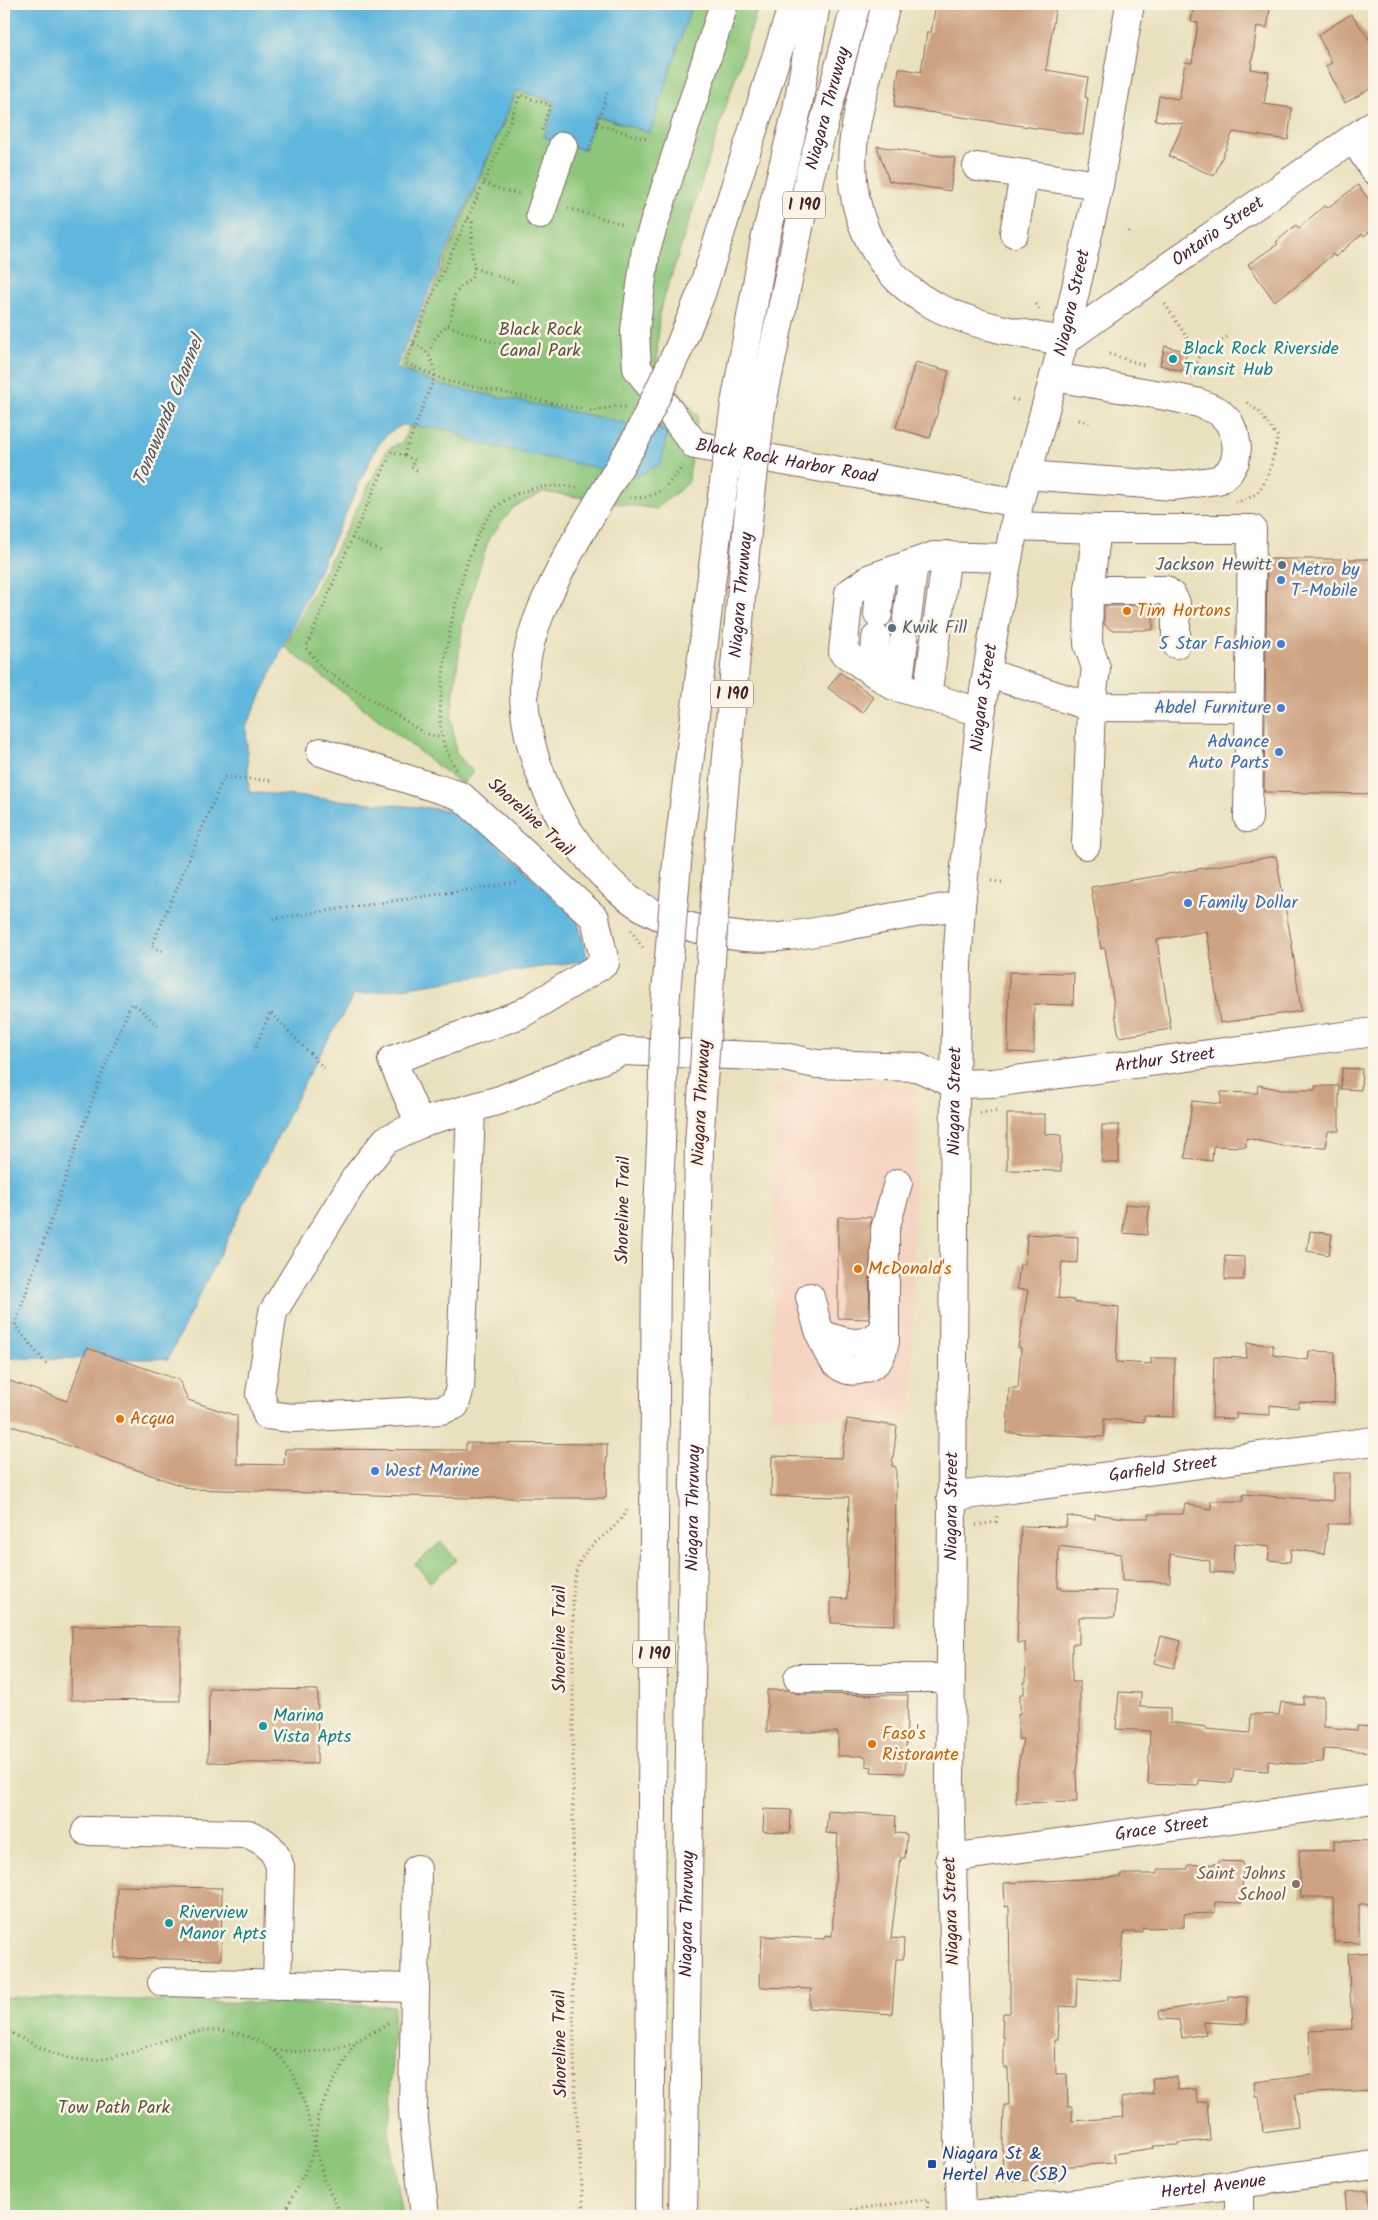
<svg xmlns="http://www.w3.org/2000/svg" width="1378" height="2220" viewBox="0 0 1378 2220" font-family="Kalam,sans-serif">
  <rect width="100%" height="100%" fill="#fcf5e5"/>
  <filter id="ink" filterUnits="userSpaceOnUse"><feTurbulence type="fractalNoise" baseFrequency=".02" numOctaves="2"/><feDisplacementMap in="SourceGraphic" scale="10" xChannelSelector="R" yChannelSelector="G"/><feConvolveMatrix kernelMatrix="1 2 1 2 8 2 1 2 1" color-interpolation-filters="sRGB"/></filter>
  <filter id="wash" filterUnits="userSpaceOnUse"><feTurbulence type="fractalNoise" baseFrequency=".0096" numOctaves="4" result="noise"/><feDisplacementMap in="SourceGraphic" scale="20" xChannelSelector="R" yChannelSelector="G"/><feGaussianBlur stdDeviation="1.12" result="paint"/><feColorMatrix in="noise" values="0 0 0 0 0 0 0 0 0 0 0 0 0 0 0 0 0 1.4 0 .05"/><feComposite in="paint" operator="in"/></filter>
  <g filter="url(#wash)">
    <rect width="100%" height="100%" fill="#e9e1be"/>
    <!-- built -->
    <polygon fill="#f5d3c1" points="775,1084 915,1085 912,1418 772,1417"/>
    <!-- green -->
    <g fill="#8cc67a" stroke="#6b7252">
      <polygon points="692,4 759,4 659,314 657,362 698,416 688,483 656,509 544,492 514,507 489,538 463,621 451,716 456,753 473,772 462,785 285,647 387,450 403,441 427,382 400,367 517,90 650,133"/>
      <polygon points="441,1542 457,1560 430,1582 415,1564"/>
      <polygon points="4,1997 394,2006 389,2136 403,2216 4,2216"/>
    </g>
    <!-- water -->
    <polygon fill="#60b7dd" stroke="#556b84" points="4,4 692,4 650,133 596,115 584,150 544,137 555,102 517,90 396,368 440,385 667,431 661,464 637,476 472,442 453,430 402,425 388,433 376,448 246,727 249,792 462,811 577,919 588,960 354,995 307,1077 168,1359 4,1358"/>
    <g id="blocks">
      <!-- building -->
      <g fill="#cda281">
        <polygon points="936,4 978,8 978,4 1056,4 1046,70 1088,77 1085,97 1088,98 1083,135 894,107 899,68 921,72 927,32 931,32"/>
        <polygon points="1194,4 1236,4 1270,9 1267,28 1257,26 1251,69 1269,72 1264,104 1292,108 1288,140 1233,132 1214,176 1169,156 1183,124 1155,120 1159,96 1179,99 1185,62 1192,63 1198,23 1191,22"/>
        <polygon points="1351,14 1374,46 1374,87 1345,103 1326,66 1332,63 1318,35"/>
        <polygon points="877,146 955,158 950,191 889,181"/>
        <polygon points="1358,185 1374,206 1374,228 1364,236 1362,234 1335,257 1333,254 1295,287 1274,301 1248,264 1278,244 1276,242 1296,225 1299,228 1325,205 1327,208"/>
        <polygon points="1165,346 1187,352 1182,371 1160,365"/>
        <polygon points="915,362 949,371 930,438 896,428"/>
        <polygon points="1267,559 1374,559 1374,794 1264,792"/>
        <polygon points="1104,606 1153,606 1153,630 1111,630 1104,624"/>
        <polygon points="840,672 874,697 863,713 828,688"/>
        <polygon points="1276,856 1292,945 1301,1011 1220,1023 1207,931 1157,940 1171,1029 1119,1037 1105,948 1101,949 1091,887"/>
        <polygon points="1009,972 1074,973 1073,1005 1034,1004 1034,1053 1008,1052"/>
        <polygon points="1342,1068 1362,1069 1361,1090 1341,1089"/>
        <polygon points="1258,1085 1282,1090 1315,1090 1315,1086 1339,1086 1339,1131 1328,1131 1326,1147 1282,1146 1246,1138 1246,1147 1213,1146 1212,1161 1185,1158 1192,1101 1221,1104 1221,1092 1257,1093"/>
        <polygon points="1007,1114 1045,1114 1045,1134 1061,1135 1061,1171 1007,1170"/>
        <polygon points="1102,1125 1119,1125 1119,1163 1102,1162"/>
        <polygon points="1125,1204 1149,1206 1147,1235 1123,1233"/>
        <polygon points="838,1217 871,1217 869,1319 838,1318"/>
        <polygon points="1310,1231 1332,1234 1329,1255 1307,1251"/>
        <polygon points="1027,1234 1078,1237 1077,1263 1062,1262 1058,1298 1074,1300 1074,1302 1119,1307 1116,1362 1151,1364 1151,1358 1175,1358 1174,1417 1144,1416 1144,1422 1104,1419 1104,1437 1007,1433 1009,1388 1018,1388 1021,1348 1018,1347 1028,1290 1017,1289 1020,1264 1025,1264"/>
        <polygon points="1225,1256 1244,1257 1244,1280 1225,1280"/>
        <polygon points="1247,1343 1273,1345 1273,1355 1308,1360 1309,1351 1335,1352 1334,1403 1299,1402 1298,1408 1270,1405 1270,1415 1236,1413 1236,1419 1212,1418 1214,1357 1246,1358"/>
        <polygon points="87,1348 179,1380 188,1400 237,1416 237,1464 284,1465 285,1449 466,1450 466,1443 607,1444 606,1498 466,1498 191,1489 4,1423 4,1379 67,1401"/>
        <polygon points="847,1419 897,1426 892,1466 896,1467 895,1625 831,1623 831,1598 847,1599 849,1497 771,1496 772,1456 842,1458"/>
        <polygon points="1333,1473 1350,1473 1350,1524 1328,1524 1324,1554 1291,1549 1290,1562 1268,1560 1270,1547 1234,1543 1233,1573 1210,1572 1210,1561 1170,1554 1170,1582 1122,1581 1121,1554 1059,1546 1058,1588 1062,1588 1062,1590 1116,1591 1115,1617 1079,1617 1079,1644 1072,1644 1072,1682 1080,1682 1080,1743 1076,1771 1077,1802 1016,1803 1016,1778 1023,1739 1018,1739 1018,1714 1020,1714 1020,1694 1024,1694 1024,1682 1026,1682 1025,1643 1017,1643 1021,1526 1066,1527 1067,1516 1095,1519 1095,1514 1125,1518 1149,1518 1149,1514 1183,1514 1185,1504 1211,1509 1211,1501 1243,1501 1243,1494 1333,1501"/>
        <polygon points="72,1626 180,1627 180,1701 71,1700"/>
        <polygon points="1161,1636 1181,1641 1174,1668 1154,1663"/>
        <polygon points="209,1688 318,1690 317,1764 208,1762"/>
        <polygon points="767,1690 788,1690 798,1694 908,1695 905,1773 871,1772 872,1767 866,1766 866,1756 838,1756 838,1732 767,1732"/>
        <polygon points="1119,1692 1141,1693 1140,1707 1170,1708 1170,1722 1206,1727 1206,1729 1250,1733 1251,1714 1279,1715 1281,1702 1303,1704 1303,1697 1324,1697 1324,1727 1357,1730 1357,1726 1374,1727 1374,1752 1324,1749 1323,1762 1295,1764 1268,1761 1268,1771 1234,1769 1232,1783 1199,1780 1198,1786 1148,1784 1150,1731 1116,1729"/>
        <polygon points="764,1809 791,1810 790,1833 763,1831"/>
        <polygon points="828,1811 896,1816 895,1833 907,1834 905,1858 901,1858 891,1938 904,1939 903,1959 896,1959 892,2014 809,2008 811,1989 760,1987 762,1936 824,1939 825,1935 832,1936 838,1834 826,1833"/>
        <polygon points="1334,1840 1374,1841 1374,1904 1359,1904 1359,1943 1334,1942 1333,1897 1301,1897 1299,1851 1334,1850"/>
        <polygon points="1219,1861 1243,1862 1242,1903 1215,1902 1215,1913 1184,1914 1184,1927 1142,1928 1142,1932 1124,1932 1120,1981 1077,1977 1076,2007 1060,2006 1058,2039 1055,2039 1056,2074 1067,2074 1068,2107 1072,2107 1072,2121 1124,2117 1121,2098 1153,2093 1152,2078 1177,2077 1177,2090 1196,2089 1197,2102 1207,2102 1210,2140 1178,2143 1178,2145 1153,2146 1154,2148 1114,2154 1114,2163 1058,2167 1057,2181 1002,2180 1004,2105 1009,2105 1008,2068 1004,2068 1004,2036 1002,2036 1003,2013 1010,2013 1010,1978 1009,1906 1005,1907 1004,1883 1121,1877 1121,1874 1158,1874 1158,1869 1188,1869 1188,1865 1219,1864"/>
        <polygon points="117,1886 222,1888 221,1960 115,1958"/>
        <polygon points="1374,1952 1374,2090 1295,2094 1298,2127 1263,2132 1259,2096 1255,2096 1254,2082 1312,2075 1309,2031 1352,2029 1348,1954"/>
        <polygon points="1229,1996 1247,1997 1246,2024 1204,2022 1206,2034 1182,2038 1179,2020 1160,2019 1159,2011 1229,2000"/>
        <polygon points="1368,2190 1371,2216 1347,2216 1345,2192"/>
      </g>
    </g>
  </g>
  <g filter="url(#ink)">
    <use href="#blocks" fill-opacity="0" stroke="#82635e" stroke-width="1"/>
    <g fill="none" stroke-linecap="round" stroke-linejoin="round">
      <defs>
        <g id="minor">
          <path id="s1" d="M724 4 646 249 635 330 637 368 695 445 1019 503"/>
          <polyline points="1354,139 1374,170"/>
          <polyline points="977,167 1099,185"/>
          <polyline points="540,215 563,146"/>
          <polyline points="1014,233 1024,174"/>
          <path id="s2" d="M1064 341 1234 220 1374 124"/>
          <polyline points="1026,475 1174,486 1218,480 1229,472 1235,461 1237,448 1235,436 1229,422 1218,411 1199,403 1172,397 1054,377"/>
          <polyline points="1014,526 1097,529 1252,529 1248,818"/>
          <polyline points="1097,529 1089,590 1088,644 1096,668 1091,707 1249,708"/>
          <polyline points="1089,590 1165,590 1172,596 1176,603 1176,644"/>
          <polyline points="878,614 881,575"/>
          <polyline points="907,618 914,563"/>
          <polyline points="874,672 876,638"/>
          <polyline points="987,673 1091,707 1086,845"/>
          <polyline points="898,687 904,641"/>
          <polyline points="927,696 947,555"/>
          <polyline points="982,709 966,708 894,686 843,652 849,593 871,578 934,556 1008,558"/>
          <polyline points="321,752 461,796 595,918 605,963 521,1014 392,1060 420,1124"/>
          <path id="s3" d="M471 1109 460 1387 455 1405 441 1410 293 1418 267 1415 260 1394 273 1312 356 1177 386 1140 426 1121 500 1100 623 1051 784 1057 816 1064 917 1067 955 1084 993 1083 1374 1032"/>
          <path d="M810 1297C817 1322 826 1381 863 1369 879 1364 882 1357 885 1341V1229L898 1183"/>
          <path d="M821 1334C843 1343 870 1351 885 1327"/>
          <path id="s4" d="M951 1497 1374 1441"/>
          <polyline points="798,1678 950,1678"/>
          <path d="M86 1831 248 1834C266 1841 275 1849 280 1867L277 1985"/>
          <path id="s5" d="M950 1858 1374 1799"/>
          <polyline points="417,1869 413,2112 425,2216"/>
          <polyline points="162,1982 415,1988"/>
          <polyline points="1239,2184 1239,2216"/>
          <path id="s6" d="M964 2216 1239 2184 1374 2165"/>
        </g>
        <g id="major">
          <path id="s7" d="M961 2216 950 1782 955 1084 957 965 961 905 982 703 994 629 1019 503 1064 341 1099 185 1130 4"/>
        </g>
        <g id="highway">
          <path d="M886 4C876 44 863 85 856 126 842 199 868 274 939 308 979 327 1021 334 1064 341"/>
          <polyline points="679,348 701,294 793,4"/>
          <polyline points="735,404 765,240 797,110 816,4"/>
          <path id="s8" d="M761 409 810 175 856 4"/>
          <path d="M575 542C554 582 529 626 525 672 516 753 569 858 637 904 668 924 708 933 745 937 778 940 809 933 842 927 881 919 921 912 961 905"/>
          <polyline points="677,863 719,518"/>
          <path id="s9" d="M717 869 748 520"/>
          <polyline points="649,2216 656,1254 661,1144"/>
          <path id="s10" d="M683 2216 699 1145"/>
        </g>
      </defs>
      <!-- minor casing -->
      <use href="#minor" stroke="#82635e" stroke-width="30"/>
      <!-- major casing -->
      <use href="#major" stroke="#82635e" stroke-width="30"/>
      <!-- highway casing -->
      <use href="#highway" stroke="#82635e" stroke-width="30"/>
      <!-- path -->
      <g stroke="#82635e" stroke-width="3" stroke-dasharray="1 4" stroke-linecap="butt">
        <polyline points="597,124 646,139"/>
        <path d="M542 130 550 105 520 95C487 187 438 271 406 363L446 381 593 411 616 406 626 407"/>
        <polyline points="589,151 608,90"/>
        <polyline points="484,183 504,191 522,194"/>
        <polyline points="568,208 625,225"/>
        <polyline points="1129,232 1132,229"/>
        <polyline points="474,268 517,283"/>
        <polyline points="1036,304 1039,309"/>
        <polyline points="1165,304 1199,356"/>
        <polyline points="448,326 505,346"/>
        <polyline points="429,353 435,338 450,322 455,295 460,287 472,277 474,268 472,254 472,222 467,218"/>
        <polyline points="1109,354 1144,365"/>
        <polyline points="1192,377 1199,356 1230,335"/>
        <polyline points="1012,399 1020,401"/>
        <polyline points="1079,420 1089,423"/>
        <path d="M404 455 435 376C433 359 429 351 413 343"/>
        <polyline points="417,470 411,467 415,460 392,451 352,538 306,648 323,669 424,733 442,738"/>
        <path d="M630 497C655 502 669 484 683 466"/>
        <path d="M1235 502C1269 498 1270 465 1278 437L1259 412 1246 402"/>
        <polyline points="352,538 381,551"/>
        <path d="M456 769C450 759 444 748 442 737 433 692 461 547 492 512 514 487 548 483 580 488"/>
        <polyline points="991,881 1002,882"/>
        <polyline points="273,919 520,882"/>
        <polyline points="631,930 644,950"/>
        <polyline points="162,951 152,946 224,777 274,781"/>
        <polyline points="254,1052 270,1012 324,1068"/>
        <polyline points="980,1113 998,1111 997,1106"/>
        <polyline points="46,1364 15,1325 99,1081 131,1004 137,1006 158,1026"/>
        <polyline points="976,1525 996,1522 997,1516"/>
        <path d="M4 2029C32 2043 63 2063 96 2060 138 2056 173 2030 216 2030 222 2030 229 2032 235 2033 282 2044 300 2077 309 2122 311 2129 314 2137 314 2144 315 2156 289 2204 282 2216"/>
        <path d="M275 2050C306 2053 325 2053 354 2042"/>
        <polyline points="342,2216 324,2180 315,2145 318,2116 326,2096 355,2042 391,2022"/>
        <path d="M584 2216 575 2089 573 2002V1590C577 1538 608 1545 628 1508"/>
        <polyline points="807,2216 928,2199 927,2216"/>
      </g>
      <!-- minor -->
      <use href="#minor" stroke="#fff" stroke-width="28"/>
      <!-- major -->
      <use href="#major" stroke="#fff" stroke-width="28"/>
      <!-- highway -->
      <use href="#highway" stroke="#fff" stroke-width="28"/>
      <defs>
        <g id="highway-bridge">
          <polyline points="719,518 735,404"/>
          <polyline points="748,520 761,409"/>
          <polyline points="575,542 637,437 679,348"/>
          <polyline points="661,1144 665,1005 677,863"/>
          <polyline points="699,1145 717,869"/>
        </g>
      </defs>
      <!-- highway-bridge casing -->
      <use href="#highway-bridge" stroke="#82635e" stroke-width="30" stroke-linecap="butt"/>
      <!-- highway-bridge -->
      <use href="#highway-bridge" stroke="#fff" stroke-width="28"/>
    </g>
  </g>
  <!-- markers -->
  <g fill="#0f9aa8" stroke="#fcf5e5" stroke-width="2">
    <circle cx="1173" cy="359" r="5"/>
    <circle cx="263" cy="1726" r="5"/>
    <circle cx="169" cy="1923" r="5"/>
  </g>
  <g fill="#5c6f8a" stroke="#fcf5e5" stroke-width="2">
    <circle cx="1282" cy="565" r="5"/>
    <circle cx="892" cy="628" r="5"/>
  </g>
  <g fill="#3f7fe0" stroke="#fcf5e5" stroke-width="2">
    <circle cx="1281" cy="580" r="5"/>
    <circle cx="1281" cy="644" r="5"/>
    <circle cx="1281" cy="708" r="5"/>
    <circle cx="1279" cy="752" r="5"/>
    <circle cx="1188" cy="903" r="5"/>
    <circle cx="375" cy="1471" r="5"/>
  </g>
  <g fill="#e8710a" stroke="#fcf5e5" stroke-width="2">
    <circle cx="1127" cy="611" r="5"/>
    <circle cx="858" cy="1269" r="5"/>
    <circle cx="120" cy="1419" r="5"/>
    <circle cx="872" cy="1744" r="5"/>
  </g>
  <circle fill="#8d6e63" stroke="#fcf5e5" stroke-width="2" cx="1296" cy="1884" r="5"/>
  <rect fill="#1a4fb4" stroke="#fcf5e5" stroke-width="2" x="927" y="2159" width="10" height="10" rx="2.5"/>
  <g text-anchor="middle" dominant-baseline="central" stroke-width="5" stroke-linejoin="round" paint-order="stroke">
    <!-- shield labels -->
    <g fill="#fcf5e5" stroke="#7f5f63" stroke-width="1">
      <rect x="783" y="191.5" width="42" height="27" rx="4"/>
      <rect x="711" y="680.5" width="42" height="27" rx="4"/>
      <rect x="633" y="1640.5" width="42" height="27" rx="4"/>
    </g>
    <g font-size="16" font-weight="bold" fill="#4a1f2b">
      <text x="804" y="205">I 190</text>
      <text x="732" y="694">I 190</text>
      <text x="654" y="1654">I 190</text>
    </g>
    <!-- street labels -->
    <g font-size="18" fill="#4a1f2b" stroke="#fcf5e5">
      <text stroke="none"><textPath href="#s8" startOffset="308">Niagara Thruway</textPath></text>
      <text stroke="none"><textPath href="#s2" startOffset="189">Ontario Street</textPath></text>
      <text stroke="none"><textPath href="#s7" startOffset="1925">Niagara Street</textPath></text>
      <text stroke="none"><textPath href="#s1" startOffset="566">Black Rock Harbor Road</textPath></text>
      <text stroke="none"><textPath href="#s9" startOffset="275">Niagara Thruway</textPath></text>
      <text stroke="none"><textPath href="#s7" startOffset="1520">Niagara Street</textPath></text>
      <text transform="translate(530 818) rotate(42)">Shoreline Trail</text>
      <text stroke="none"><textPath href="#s3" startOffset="1599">Arthur Street</textPath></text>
      <text stroke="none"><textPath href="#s7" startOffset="1115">Niagara Street</textPath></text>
      <text transform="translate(702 1103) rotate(-87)">Niagara Thruway</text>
      <text transform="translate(624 1210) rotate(-89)">Shoreline Trail</text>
      <text stroke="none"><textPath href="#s4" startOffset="214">Garfield Street</textPath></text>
      <text stroke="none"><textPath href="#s7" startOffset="710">Niagara Street</textPath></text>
      <text stroke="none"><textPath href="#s10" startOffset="708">Niagara Thruway</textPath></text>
      <text transform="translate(560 1639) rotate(-90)">Shoreline Trail</text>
      <text stroke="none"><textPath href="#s5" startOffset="214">Grace Street</textPath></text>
      <text transform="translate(952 1911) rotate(-92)">Niagara Street</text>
      <text stroke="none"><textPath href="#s10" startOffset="302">Niagara Thruway</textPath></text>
      <text transform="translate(561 2044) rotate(-91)">Shoreline Trail</text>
      <text stroke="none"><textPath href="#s6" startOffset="251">Hertel Avenue</textPath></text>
    </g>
    <!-- park labels -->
    <g font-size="18" fill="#5e5143" stroke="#fcf5e5">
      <text x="540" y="330">Black Rock<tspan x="540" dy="21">Canal Park</tspan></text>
      <text x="114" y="2108">Tow Path Park</text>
    </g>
    <!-- culture labels -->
    <g font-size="18" fill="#0d838f" stroke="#fcf5e5" text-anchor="start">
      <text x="1183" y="349">Black Rock Riverside<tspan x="1183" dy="21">Transit Hub</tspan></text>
      <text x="273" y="1716">Marina<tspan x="273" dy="21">Vista Apts</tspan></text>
      <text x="179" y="1913">Riverview<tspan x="179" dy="21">Manor Apts</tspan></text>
    </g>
    <!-- service labels -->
    <g font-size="18" fill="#4e5e75" stroke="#fcf5e5" text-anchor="end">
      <text x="1272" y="565">Jackson Hewitt</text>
      <text x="902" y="628" text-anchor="start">Kwik Fill</text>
    </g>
    <!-- shop labels -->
    <g font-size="18" fill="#366cbe" stroke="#fcf5e5" text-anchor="start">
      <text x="1291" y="570">Metro by<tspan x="1291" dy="21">T-Mobile</tspan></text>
      <text x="1271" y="644" text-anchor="end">5 Star Fashion</text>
      <text x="1271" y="708" text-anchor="end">Abdel Furniture</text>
      <text x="1269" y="742" text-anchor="end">Advance<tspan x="1269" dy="21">Auto Parts</tspan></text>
      <text x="1198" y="903">Family Dollar</text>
      <text x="385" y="1471">West Marine</text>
    </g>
    <!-- food labels -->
    <g font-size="18" fill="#c56008" stroke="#fcf5e5" text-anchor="start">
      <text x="1137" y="611">Tim Hortons</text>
      <text x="868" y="1269">McDonald's</text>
      <text x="130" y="1419">Acqua</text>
      <text x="882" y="1734">Faso's<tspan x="882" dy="21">Ristorante</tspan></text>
    </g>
    <!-- education labels -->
    <g font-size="18" fill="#785e54" stroke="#fcf5e5" text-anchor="end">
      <text x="1286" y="1874">Saint Johns<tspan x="1286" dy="21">School</tspan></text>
    </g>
    <!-- transit labels -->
    <g font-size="18" fill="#164399" stroke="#fcf5e5" text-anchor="start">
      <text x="942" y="2154">Niagara St &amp;<tspan x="942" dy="21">Hertel Ave (SB)</tspan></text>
    </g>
    <!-- water labels -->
    <g font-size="19" font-style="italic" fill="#525469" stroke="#fcf5e5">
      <text transform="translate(169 411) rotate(-68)">Tonawanda Channel</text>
    </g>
  </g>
  <!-- margin -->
  <rect width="1378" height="2220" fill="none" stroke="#fcf5e5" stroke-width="20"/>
</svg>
